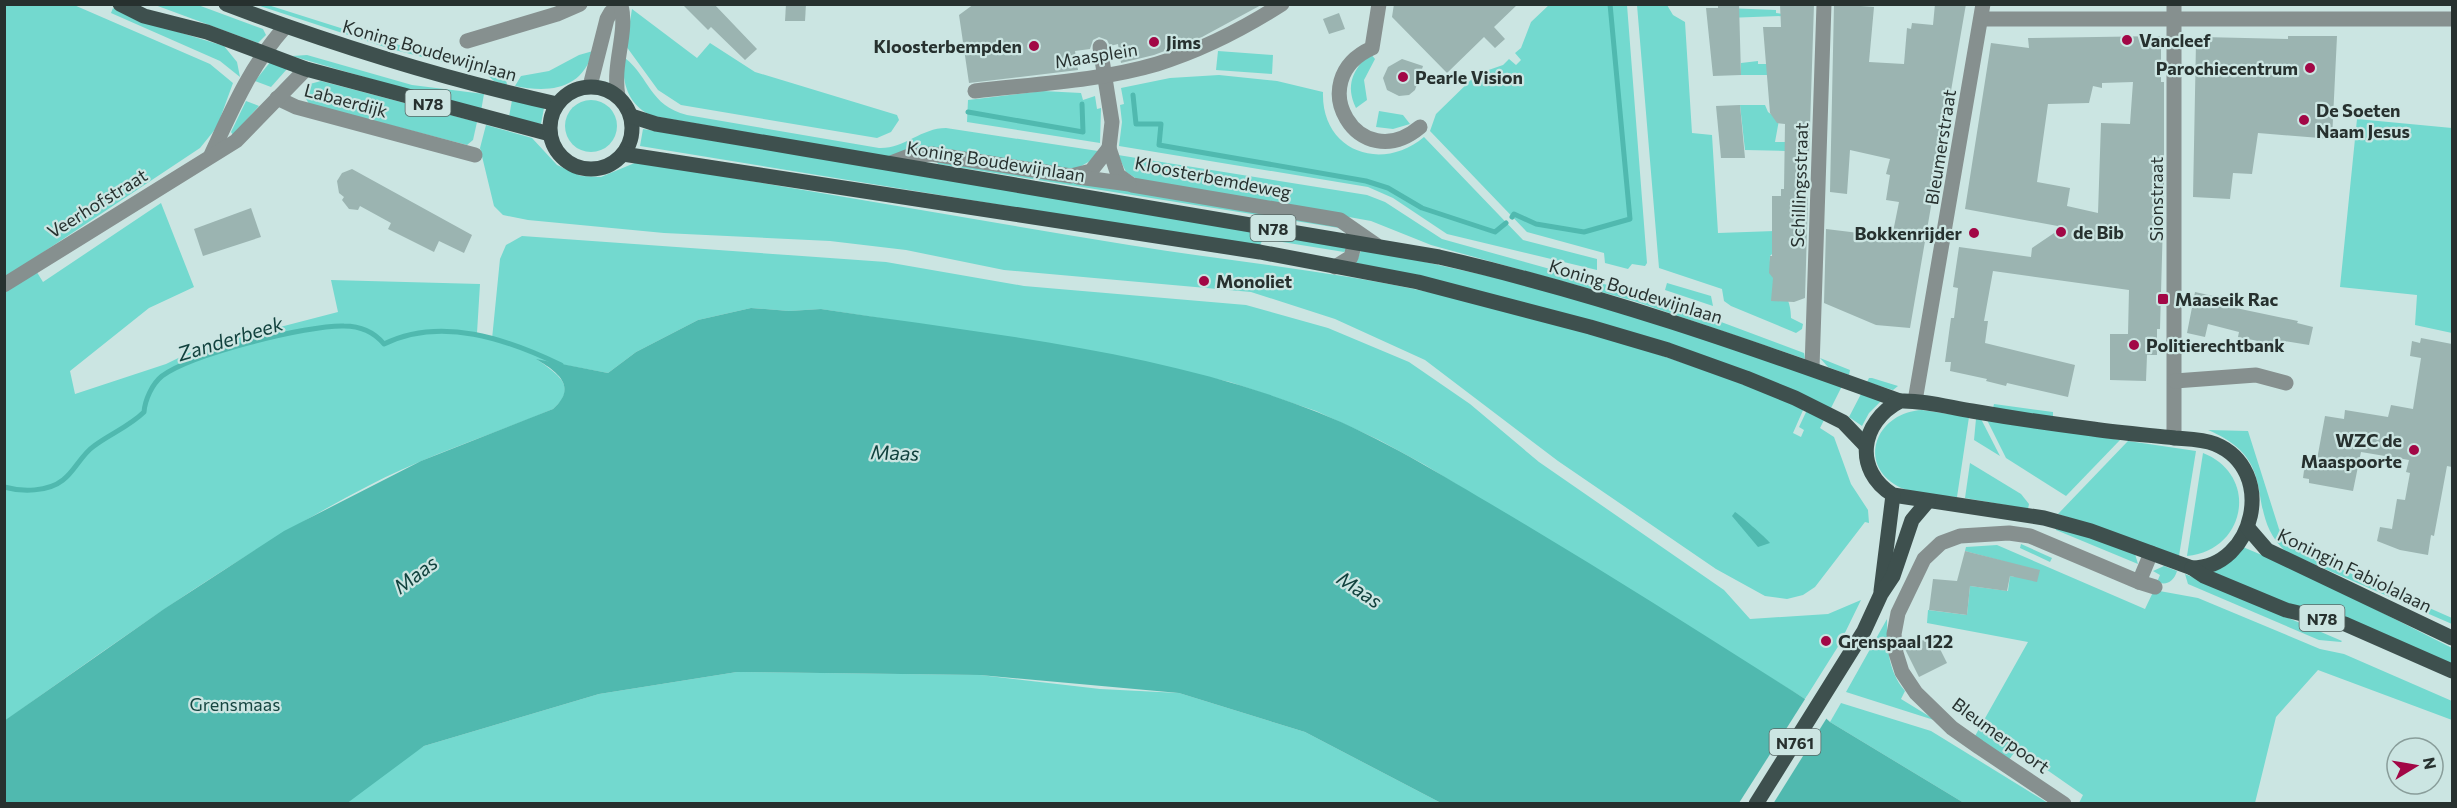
<svg xmlns="http://www.w3.org/2000/svg" width="2457" height="808" viewBox="0 0 2457 808" font-family="Commissioner,sans-serif">
  <rect width="100%" height="100%" fill="#cbe5e2"/>
  <!-- green -->
  <g fill="#73d9cf">
    <polygon points="1550,4 1627,5 1647,263 1645,266 1632,264 1628,269 1605,263 1604,253 1527,232 1430,131 1436,114 1477,74 1503,65 1509,59 1516,65 1521,60 1515,53 1521,48 1531,22"/>
    <path d="M5 5H74L210 64 233 83 217 127 200 148 30 261 43 282 161 203 194 287 149 308 70 371 75 394 166 364 199 348 338 312 331 280 480 284 477 333 492 339 500 259 506 245 522 236 886 262 1024 286 1246 305 1328 328 1409 362 1470 404 1539 462 1724 590 1750 619 1828 614 1861 600 1839 645 1805 699 1425 465 1379 440 1316 411 1230 382 1079 349 821 309 789 311 751 308 698 320 636 352 608 373 538 360C555 373 580 386 553 409 492 435 427 455 368 486 239 553 123 637 5 721Z"/>
    <polygon points="155,5 198,5 263,29 266,35 258,43"/>
    <polygon points="257,5 268,5 369,37 505,73 507,85 494,81 485,73 391,49"/>
    <path d="M1637 5H1667L1673 15 1685 22 1692 133 1712 135 1718 233 1775 231 1777 249 1770 256C1768 288 1791 286 1791 318L1803 324 1802 329 1796 333 1731 306 1724 301 1722 289 1659 268Z"/>
    <polygon points="113,8 149,23 224,46 237,62 240,77 220,61 111,13"/>
    <polygon points="1726,8 1776,10 1776,13 1783,14 1783,16 1726,18"/>
    <polygon points="632,9 697,58 710,43 755,72 897,115 899,120 891,132 877,138 681,105 658,90 626,46"/>
    <path d="M593 51C582 90 549 93 515 86L521 76 549 71 579 55Z"/>
    <polygon points="1218,51 1273,55 1272,74 1216,70"/>
    <path d="M1370 53 1375 59 1364 80 1367 100 1356 108C1345 85 1353 70 1370 53Z"/>
    <polygon points="307,55 412,85 484,94 481,111 292,56"/>
    <path d="M625 58C650 78 649 105 687 115L879 148C904 149 921 128 946 128L1098 151 1090 161 1076 169 881 156 653 116C629 107 620 81 625 58Z"/>
    <polygon points="271,61 287,69 271,87 255,81"/>
    <polygon points="1758,61 1758,64 1767,64 1768,75 1741,75 1741,63"/>
    <path d="M1219 75 1277 81 1323 92C1321 151 1381 173 1424 137L1523 240 1597 259V270L1447 234 1393 198 1368 187 1119 146 1122 122 1120 105 1124 104 1121 88 1170 78Z"/>
    <polygon points="321,81 477,122 473,140 467,145 309,104 304,95 306,85"/>
    <polygon points="1043,91 1081,93 1083,100 1095,96 1097,109 1101,108 1100,143 967,122 968,100"/>
    <polygon points="512,100 544,108 541,124 509,117"/>
    <circle cx="591" cy="126" r="26"/>
    <polygon points="246,101 259,106 233,135 231,132"/>
    <polygon points="1740,105 1765,105 1768,112 1779,120 1775,142 1785,142 1786,151 1745,150"/>
    <polygon points="1379,111 1403,115 1410,124 1393,129 1376,127"/>
    <polygon points="2357,119 2452,128 2452,333 2415,325 2417,295 2340,287"/>
    <path d="M486 125 532 138 557 165 581 176 601 177 637 162C801 189 965 218 1129 245 1202 257 1276 265 1349 277 1500 302 1663 350 1804 408L1793 433 1801 437 1804 430 1799 427 1807 410 1825 418 1820 428 1834 437 1851 484 1868 510 1869 523 1865 522 1815 587 1803 595 1787 599 1765 596 1716 569 1558 461 1425 360 1335 319 1251 292 1004 270 906 250 830 241 664 233 528 220 503 215 494 206 480 148Z"/>
    <polygon points="643,129 1346,245 1347,249 1344,252 1263,239 1259,247 640,146"/>
    <polygon points="1118,155 1367,195 1385,202 1442,239 1665,301 1804,353 1805,359 1634,301 1431,245 1371,221 1137,179 1126,172"/>
    <polygon points="936,160 1337,224 1339,228 938,164"/>
    <polygon points="1362,248 1497,278 1623,312 1842,386 1831,408 1452,284 1356,263"/>
    <polygon points="1667,283 1711,296 1713,306 1665,290"/>
    <polygon points="1820,358 1850,370 1849,375 1828,367"/>
    <polygon points="1869,378 1872,378 1898,386 1893,390 1867,382"/>
    <polygon points="1861,394 1882,400 1869,413 1862,426 1849,417"/>
    <polygon points="1994,404 2053,412 2053,417 1993,408"/>
    <path d="M1922 410 1969 417 1957 497C1937 495 1911 495 1894 484 1857 459 1879 412 1922 410Z"/>
    <polygon points="1976,419 1981,419 2000,456 1974,440"/>
    <polygon points="1987,420 2120,440 2066,496 2006,458"/>
    <path d="M2208 430 2248 431 2279 529 2293 548 2452 618V624L2286 552C2241 510 2284 462 2208 430Z"/>
    <polygon points="2128,441 2196,451 2179,556 2058,514"/>
    <path d="M2203 453C2259 475 2247 550 2187 556Z"/>
    <polygon points="1970,463 2021,494 2029,504 2028,509 1965,498"/>
    <polygon points="2055,527 2098,539 2135,554 2138,564 2056,530"/>
    <polygon points="2021,544 2052,558 2050,562 2020,548"/>
    <polygon points="1997,545 2145,609 2154,590 2198,598 2320,649 2344,654 2452,701 2452,720 2318,670 2276,717 2255,803 2079,803 2083,795 2017,749 2008,761 1975,736 2028,642 1927,623 1928,610 1967,615 1970,586 2008,591 2010,576 2015,577 2017,565 1965,551 1966,547"/>
    <polygon points="2243,547 2306,574 2452,648 2452,665 2280,602 2213,572"/>
    <path d="M2164 566 2177 571C2174 581 2167 586 2157 582L2160 575 2153 571Z"/>
    <polygon points="2185,574 2342,641 2341,642 2319,640 2188,584"/>
    <path d="M1887 619C1887 645 1887 670 1905 691L1901 699 1937 721 1846 692Z"/>
    <polygon points="737,672 980,675 1100,689 1179,693 1305,732 1441,803 329,804 424,746 599,694"/>
    <polygon points="1841,703 1931,731 2048,803 1964,803 1830,722"/>
  </g>
  <!-- water -->
  <g fill="#50b9af">
    <path d="M751 308 789 311 821 309C986 334 1160 350 1317 412 1385 439 1448 479 1511 516 1610 575 1708 637 1805 699L1830 722 1964 803H1441L1305 732 1179 693 980 675 737 672 599 694 424 746 346 804 5 803 4 721 164 609 284 531 421 461 553 409C579 386 556 371 536 359L608 373 636 352 698 320Z"/>
    <path d="M1735 512C1738 513 1767 539 1770 543L1758 547 1732 516Z"/>
  </g>
  <!-- pier -->
  <polygon fill="#cbe5e2" points="1807,696 1828,716 1773,804 1739,803"/>
  <g fill="none" stroke-linecap="round" stroke-linejoin="round">
    <!-- stream -->
    <g stroke="#50b9af" stroke-width="5">
      <polyline points="1133,95 1136,124 1161,124 1159,145 1366,181 1388,188 1422,208 1495,232 1506,223"/>
      <polyline points="968,112 1083,132 1082,104"/>
      <polyline points="1512,217 1514,214 1536,224 1584,232 1630,219 1610,4"/>
      <path d="M4 487C22 492 48 492 63 480 75 471 81 455 94 446 110 434 130 426 144 412 145 400 152 384 162 376 192 354 307 325 344 326 360 326 374 332 384 344 441 316 507 339 561 365"/>
    </g>
  </g>
  <!-- building -->
  <g fill="#9bb4b1" fill-rule="evenodd">
    <polygon points="682,4 714,4 757,49 745,60 711,27 708,30"/>
    <polygon points="786,4 806,4 805,21 785,21"/>
    <polygon points="974,4 1263,4 1202,37 1154,55 1121,63 1118,44 1110,46 1107,40 1099,37 1093,40 1090,49 1075,51 1078,70 969,83 959,15"/>
    <polygon points="1394,4 1518,4 1494,27 1505,39 1495,48 1484,37 1447,73 1392,17"/>
    <polygon points="1718,4 1739,4 1741,75 1713,76 1706,8 1718,8"/>
    <polygon points="1780,4 1814,4 1809,158 1799,158 1798,197 1808,197 1805,298 1794,302 1771,301 1773,278 1769,273 1770,256 1772,256 1772,196 1781,196 1781,189 1784,189 1785,124 1777,123 1770,113 1763,27 1781,27"/>
    <polygon points="1834,4 1874,7 1869,62 1904,64 1907,28 1911,29 1912,23 1933,25 1935,4 1966,4 1910,328 1876,325 1824,303 1826,229 1892,237 1899,202 1886,200 1890,175 1886,174 1890,159 1850,150 1847,194 1830,192"/>
    <polygon points="1339,13 1345,29 1329,34 1323,19"/>
    <path d="M2161 36V82H2164V185L2160 329H2157V355H2147L2146 381 2110 380V334H2128L2129 290 1993 271 1984 321H1988L1985 343 2075 365 2068 397 2007 383 2006 386 1986 381 1987 379 1950 371 1951 362H1945L1951 318H1954L1958 288 1953 287 1959 247 2031 257 2032 248 2063 227 1965 209 1991 43 2029 48 2028 38ZM2133 82 2130 124 2101 123 2098 213 2067 206 2070 188 2037 182 2048 104 2089 103 2093 86 2102 88V83Z"/>
    <polygon points="2288,36 2337,36 2332,139 2258,133 2252,174 2233,173 2230,199 2193,197 2196,42 2202,37 2288,39"/>
    <polygon points="1402,59 1423,66 1415,90 1409,95 1399,96 1387,90 1383,78 1388,67"/>
    <polygon points="1740,105 1745,158 1721,158 1716,106"/>
    <polygon points="352,169 472,235 464,253 439,241 434,252 388,229 391,223 360,206 358,210 349,209 342,200 344,197 339,193 337,181 342,173"/>
    <polygon points="251,208 261,237 203,256 194,229"/>
    <polygon points="2195,292 2213,296 2212,303 2298,321 2297,323 2313,327 2309,345 2284,341 2283,346 2238,337 2239,332 2208,324 2205,337 2187,333"/>
    <polygon points="2421,338 2452,344 2452,467 2447,466 2434,536 2431,535 2428,555 2400,550 2377,541 2380,527 2392,529 2397,499 2405,500 2410,473 2406,472 2409,460 2361,452 2353,491 2309,483 2309,479 2303,478 2305,463 2316,465 2325,416 2344,419 2345,410 2388,417 2391,405 2413,409 2421,358 2410,356 2412,341 2420,343"/>
    <polygon points="1965,551 2040,570 2037,582 2010,576 2007,591 1970,586 1967,615 1929,610 1933,579 1957,581"/>
    <polygon points="1933,635 1947,663 1919,677 1905,649"/>
  </g>
  <g fill="none" stroke-linecap="round" stroke-linejoin="round">
    <!-- minor -->
    <g stroke="#86908f" stroke-width="15">
      <path d="M1379 4 1372 48C1301 80 1359 178 1420 127"/>
      <polyline points="2174,4 2174,438"/>
      <polyline points="1981,19 2452,19"/>
      <polyline points="467,41 557,14 580,4"/>
      <polyline points="1100,47 1112,122 1109,148"/>
      <polyline points="590,86 607,19 611,12 621,4"/>
      <path d="M975 91C1035 84 1099 81 1157 64 1202 50 1243 29 1282 4"/>
      <path d="M618 96C612 63 628 34 621 5"/>
      <polyline points="277,98 296,107 475,155"/>
      <path d="M211 155C232 109 251 65 285 27"/>
      <polyline points="891,163 909,156 932,154 1071,176 1091,171 1109,148 1118,175 1132,185 1340,220 1376,245"/>
      <polyline points="1078,177 1129,184"/>
      <polyline points="1335,267 1351,257 1355,242 1353,230"/>
      <polyline points="4,285 236,141 306,69"/>
      <polyline points="1812,368 1824,4"/>
      <polyline points="2175,381 2256,375 2286,383"/>
      <polyline points="1915,401 1983,4"/>
      <polyline points="2139,582 2151,553"/>
      <polyline points="2064,804 1979,747 1952,728 1916,693 1902,672 1896,653 1894,634 1898,613 1924,559 1941,543 1960,536 2009,533 2030,536 2139,582 2155,587"/>
    </g>
    <!-- major -->
    <g stroke="#3e504e" stroke-width="15">
      <polyline points="120,4 144,16 207,32 306,69 550,134"/>
      <path d="M226 4C334 45 445 79 557 104"/>
      <circle cx="591" cy="128" r="41"/>
      <path d="M631 116 656 124 804 149 1439 257C1597 293 1748 346 1900 401"/>
      <polyline points="623,154 1260,252 1418,282 1590,327 1668,350 1746,378 1795,398 1843,422 1866,446"/>
      <path d="M1900 401C1923 400 1948 407 1972 411 2012 418 2053 424 2093 429 2120 433 2147 435 2175 438 2188 439 2203 439 2215 444 2278 470 2254 568 2192 568L2091 531 2044 518 1893 495C1853 470 1860 422 1900 401Z"/>
      <polyline points="2248,528 2267,550 2452,638"/>
      <polyline points="2192,568 2204,576 2286,610 2345,624 2452,671"/>
      <polyline points="1881,591 1893,495"/>
      <polyline points="1756,804 1864,631 1881,594 1893,576 1912,520 1928,501"/>
    </g>
  </g>
  <!-- markers -->
  <g fill="#a20746" stroke="#cbe5e2" stroke-width="2">
    <circle cx="2127" cy="40" r="6"/>
    <circle cx="1154" cy="42" r="6"/>
    <circle cx="1034" cy="46" r="6"/>
    <circle cx="2310" cy="68" r="6"/>
    <circle cx="1403" cy="77" r="6"/>
    <circle cx="2304" cy="120" r="6"/>
    <circle cx="2061" cy="232" r="6"/>
    <circle cx="1974" cy="233" r="6"/>
    <circle cx="1204" cy="281" r="6"/>
    <rect x="2157" y="293" width="12" height="12" rx="3"/>
    <circle cx="2134" cy="345" r="6"/>
    <circle cx="2414" cy="450" r="6"/>
    <circle cx="1826" cy="641" r="6"/>
  </g>
  <g text-anchor="middle" dominant-baseline="central" stroke-width="4.5" stroke-linejoin="round" paint-order="stroke">
    <!-- shield labels -->
    <g fill="#cbe5e2" stroke="#586765" stroke-width="1.5">
      <rect x="405.5" y="90" width="45" height="26" rx="4.5"/>
      <rect x="1250.5" y="215" width="45" height="26" rx="4.5"/>
      <rect x="2299.5" y="605" width="45" height="26" rx="4.5"/>
      <rect x="1769.5" y="729" width="51" height="26" rx="4.5"/>
    </g>
    <g font-size="16" font-weight="bold" fill="#27312f">
      <text x="428" y="103">N78</text>
      <text x="1273" y="228">N78</text>
      <text x="2322" y="618">N78</text>
      <text x="1795" y="742">N761</text>
    </g>
    <!-- poi labels -->
    <g font-size="18" font-weight="bold" fill="#27312f" stroke="#cbe5e2" text-anchor="start">
      <text x="2139" y="40">Vancleef</text>
      <text x="1166" y="42">Jims</text>
      <text x="1022" y="46" text-anchor="end">Kloosterbempden</text>
      <text x="2298" y="68" text-anchor="end">Parochiecentrum</text>
      <text x="1415" y="77">Pearle Vision</text>
      <text x="2316" y="110">De Soeten<tspan x="2316" dy="21">Naam Jesus</tspan></text>
      <text x="2073" y="232">de Bib</text>
      <text x="1962" y="233" text-anchor="end">Bokkenrijder</text>
      <text x="1216" y="281">Monoliet</text>
      <text x="2175" y="299">Maaseik Rac</text>
      <text x="2146" y="345">Politierechtbank</text>
      <text x="2402" y="440" text-anchor="end">WZC de<tspan x="2402" dy="21">Maaspoorte</tspan></text>
      <text x="1838" y="641">Grenspaal 122</text>
    </g>
    <!-- street labels -->
    <g font-size="18" fill="#27312f" stroke="#cbe5e2">
      <text transform="translate(430 50) rotate(16)">Koning Boudewijnlaan</text>
      <text transform="translate(1096 55) rotate(-9)">Maasplein</text>
      <text transform="translate(346 100) rotate(15)">Labaerdijk</text>
      <text transform="translate(1940 147) rotate(-81)">Bleumerstraat</text>
      <text transform="translate(996 161) rotate(9)">Koning Boudewijnlaan</text>
      <text transform="translate(1213 177) rotate(11)">Kloosterbemdeweg</text>
      <text transform="translate(1799 185) rotate(-88)">Schillingsstraat</text>
      <text transform="translate(2156 199) rotate(-90)">Sionstraat</text>
      <text transform="translate(97 203) rotate(-32)">Veerhofstraat</text>
      <text transform="translate(1636 291) rotate(17)">Koning Boudewijnlaan</text>
      <text transform="translate(2355 570) rotate(26)">Koningin Fabiolalaan</text>
      <text transform="translate(2001 735) rotate(36)">Bleumerpoort</text>
    </g>
    <!-- park labels -->
    <g font-size="18" fill="#154540" stroke="#cbe5e2">
      <text x="235" y="704">Grensmaas</text>
    </g>
    <!-- water labels -->
    <g font-size="20" font-style="italic" fill="#11413d" stroke="#cbe5e2">
      <text transform="translate(230 338) rotate(-17)">Zanderbeek</text>
      <text transform="translate(895 452) rotate(2)">Maas</text>
      <text transform="translate(415 574) rotate(-37)">Maas</text>
      <text transform="translate(1360 589) rotate(34)">Maas</text>
    </g>
  </g>
  <!-- border -->
  <rect width="2457" height="808" fill="none" stroke="#27312f" stroke-width="12"/>
  <!-- north arrow -->
  <g transform="translate(2415 766) rotate(79)"><circle r="28" fill="#cbe5e2" stroke="#899d9a" stroke-width="1.5"/>
  <path d="M0-4.5L10 22L0 15L-10 22Z" fill="#a20746"/>
  <text y="-9" font-size="16" font-weight="bold" text-anchor="middle" fill="#27312f">N</text>
  </g>
</svg>
